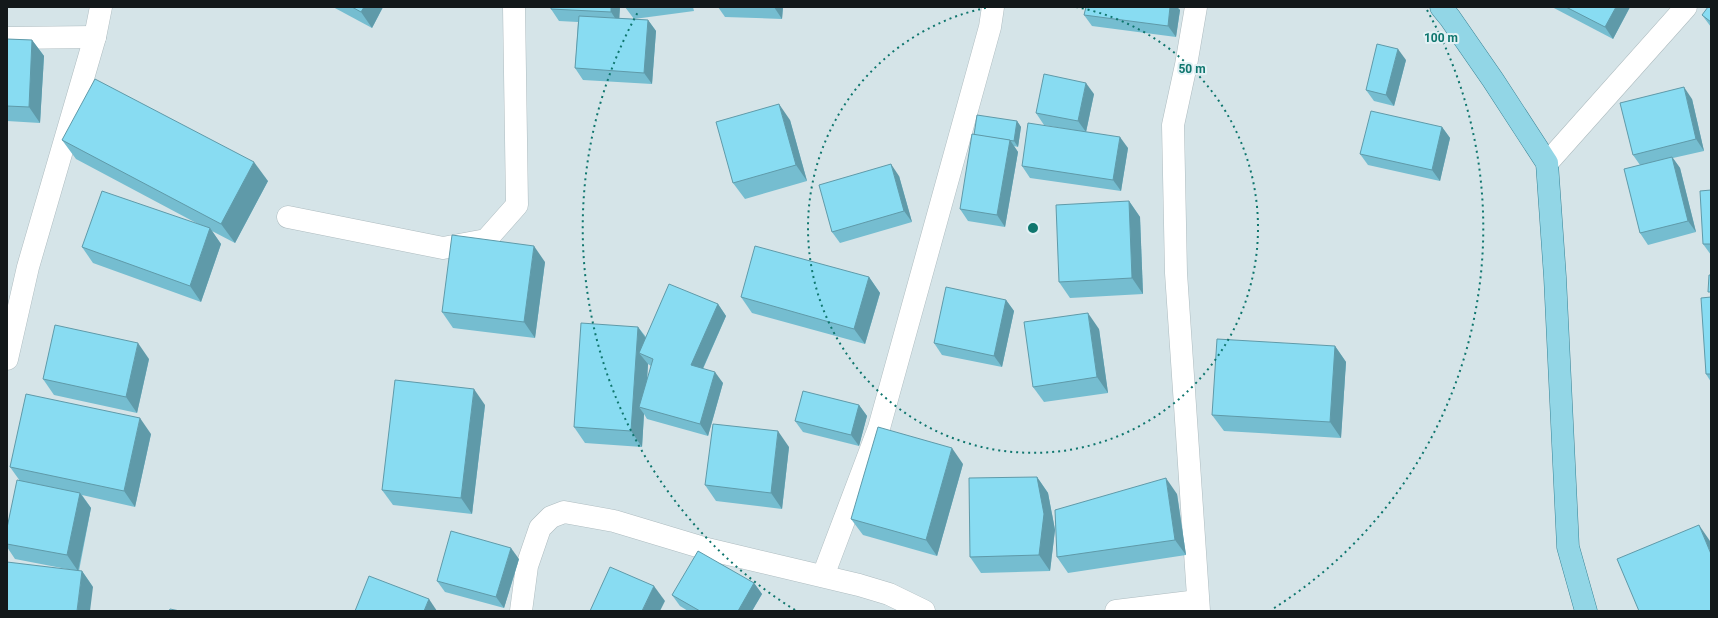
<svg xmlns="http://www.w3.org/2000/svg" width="1718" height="618" viewBox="0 0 1718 618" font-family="Roboto,sans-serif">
  <rect width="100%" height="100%" fill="#d5e4e8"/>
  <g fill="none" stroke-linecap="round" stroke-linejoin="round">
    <defs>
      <g id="minor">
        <polyline points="1196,7 1186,65 1173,125 1176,273 1199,611"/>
        <polyline points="7,38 95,37"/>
        <polyline points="1547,163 1686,7"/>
        <polyline points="288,217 443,248 486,240 517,205 514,7"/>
        <polyline points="7,359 28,267 95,37 101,7"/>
        <polyline points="823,576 879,428 990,27 993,7"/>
        <polyline points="521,611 527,566 540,528 551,517 564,512 614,521 707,549 859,585 889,594 924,611"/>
        <polyline points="1116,611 1198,601"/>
      </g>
      <polyline id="major" points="1441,7 1450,18 1493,80 1547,163 1555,277 1568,547 1586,611"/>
    </defs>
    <!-- minor casing -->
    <use href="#minor" stroke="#aebcc0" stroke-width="23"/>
    <!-- major casing -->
    <use href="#major" stroke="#378294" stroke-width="23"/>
    <!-- minor -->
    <use href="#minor" stroke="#fff" stroke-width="22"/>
    <!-- major -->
    <use href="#major" stroke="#92d6e6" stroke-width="22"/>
  </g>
  <!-- wall -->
  <g fill="#75bdd0" fill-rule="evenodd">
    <polygon points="333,7 383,7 372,28"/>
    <polygon points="620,7 619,18 648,20 656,31 652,84 583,80 575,68 578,22 559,21 551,9"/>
    <polygon points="625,7 693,7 694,11 634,19"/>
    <polygon points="718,7 783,7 782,19 725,17"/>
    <polygon points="1086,7 1177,7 1180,10 1176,37 1092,26 1084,15"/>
    <polygon points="1552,7 1630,7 1613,39"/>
    <polygon points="1711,7 1711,27 1702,15"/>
    <polygon points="7,39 32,40 44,56 40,123 7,121"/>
    <polygon points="1406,60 1394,106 1374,101 1366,90"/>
    <polygon points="1094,94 1086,132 1128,148 1121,191 1030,178 1022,166 1072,130 1044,125 1036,113"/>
    <polygon points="1692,99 1704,151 1673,158 1680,168 1696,232 1648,245 1640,233 1640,165 1633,155"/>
    <polygon points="790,120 807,181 745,199 733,183"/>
    <polygon points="1017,121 1021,127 1018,147 1014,146 1018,152 1005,227 968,221 960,209"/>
    <polygon points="1442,127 1450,138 1440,181 1368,165 1360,154"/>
    <polygon points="62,140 268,181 235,243 212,231 221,244 201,302 93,263 82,247 200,225 76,159"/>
    <polygon points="899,176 912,222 840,243 832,232"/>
    <polygon points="1711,190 1711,255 1703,244"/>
    <polygon points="1129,201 1140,217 1143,294 1070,298 1059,282"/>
    <polygon points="545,262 535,338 453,328 442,312"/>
    <polygon points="869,277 880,293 865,344 752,313 741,297"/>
    <polygon points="1711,297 1711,382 1706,374"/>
    <polygon points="1006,300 1014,311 1002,367 942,355 934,343"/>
    <path d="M718 304 726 316 703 369 723 383 708 436 647 419 644 414 642 447 585 443 574 427 638 327 646 337ZM648 364 651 366 647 382Z"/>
    <polygon points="1099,329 1108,393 1044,402 1033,387"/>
    <polygon points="1335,346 1346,362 1341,438 1224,431 1212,415"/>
    <polygon points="149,359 137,413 54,395 43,379"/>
    <polygon points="485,405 472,514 393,505 382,490"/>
    <polygon points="859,405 867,416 859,446 803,432 795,421"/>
    <polygon points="151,434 135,507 82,495 91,508 79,571 82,571 93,587 72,570 15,559 7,547 7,528 20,481 10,467"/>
    <polygon points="789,447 782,509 716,501 705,485"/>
    <polygon points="963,464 937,556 863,535 851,519"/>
    <polygon points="1037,477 1048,493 1055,530 1050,571 981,573 970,557"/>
    <polygon points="1177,494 1186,555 1068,573 1057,557"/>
    <polygon points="519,559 504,608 445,592 437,581"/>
    <polygon points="754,583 762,594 752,611 688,611 680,606 672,595"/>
  </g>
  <!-- shaded-wall -->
  <g fill="#5f9aa9">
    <polygon points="364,7 383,7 372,28 361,12"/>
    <polygon points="611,7 620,7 619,24 611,12"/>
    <polygon points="774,7 783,7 782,19"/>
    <polygon points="1170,7 1177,7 1180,10 1176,37 1168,26"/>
    <polygon points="1616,7 1630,7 1613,39 1605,27"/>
    <polygon points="648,20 656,31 652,84 644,73"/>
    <polygon points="32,40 44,56 40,123 29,107"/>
    <polygon points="1398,49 1406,60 1394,106 1386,95"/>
    <polygon points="1086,83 1094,94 1086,132 1078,121"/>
    <polygon points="1684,87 1692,99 1704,151 1696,139"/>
    <polygon points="779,104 790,120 807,181 796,165"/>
    <polygon points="1017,121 1021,127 1018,147 1014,141"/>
    <polygon points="1442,127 1450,138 1440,181 1432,170"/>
    <polygon points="1120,137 1128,148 1121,191 1113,180"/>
    <polygon points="1010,140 1018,152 1005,227 997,215"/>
    <polygon points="1672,157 1680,168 1696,232 1688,221"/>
    <polygon points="254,162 268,181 235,243 221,224"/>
    <polygon points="891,164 899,176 912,222 904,211"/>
    <polygon points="1129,201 1140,217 1143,294 1132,278"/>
    <polygon points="210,228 221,244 201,302 190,286"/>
    <polygon points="534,246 545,262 535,338 524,322"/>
    <polygon points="869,277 880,293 865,344 854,329"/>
    <polygon points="1006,300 1014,311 1002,367 994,356"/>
    <polygon points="718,304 726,316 699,377 691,365"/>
    <polygon points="1088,313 1099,329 1108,393 1097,377"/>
    <polygon points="638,327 649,343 639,353 648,364 645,409 639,407 644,414 642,447 631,431"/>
    <polygon points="138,343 149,359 137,413 126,397"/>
    <polygon points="1335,346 1346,362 1341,438 1330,422"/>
    <polygon points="715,372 723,383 708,436 700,424"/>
    <polygon points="474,389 485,405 472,514 461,498"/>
    <polygon points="859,405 867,416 859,446 851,435"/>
    <polygon points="140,418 151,434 135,507 124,491"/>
    <polygon points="778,431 789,447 782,509 771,493"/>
    <polygon points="952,448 963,464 937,556 926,540"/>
    <polygon points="1037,477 1048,493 1055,530 1050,571 1039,555"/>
    <polygon points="1166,478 1177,494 1186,555 1175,540"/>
    <polygon points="80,493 91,508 78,571 67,555"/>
    <polygon points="1699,525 1710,541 1711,544 1711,554"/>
    <polygon points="511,548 519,559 504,608 496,597"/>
    <polygon points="82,571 93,587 90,611 77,611"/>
    <polygon points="754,583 762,594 752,611 738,611"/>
    <polygon points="654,586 665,601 660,611 642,611"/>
    <polygon points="429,599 437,611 424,611"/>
  </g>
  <!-- building -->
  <g fill="#88dcf2" stroke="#5f9aa9">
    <polygon points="352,7 364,7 361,12"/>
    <polygon points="551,7 611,7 611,12 551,9"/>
    <polygon points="1086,7 1170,7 1168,26 1084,15"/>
    <polygon points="1566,7 1616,7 1605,27"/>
    <polygon points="1708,7 1711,7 1711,22 1702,15"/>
    <polygon points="579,16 648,20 644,73 575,68"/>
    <polygon points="7,39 32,40 29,107 7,106"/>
    <polygon points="1377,44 1398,49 1386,95 1366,90"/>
    <polygon points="1044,74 1086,83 1078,121 1036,113"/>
    <polygon points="95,79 254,162 221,224 62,140"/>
    <polygon points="1684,87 1696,139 1633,155 1620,103"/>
    <polygon points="779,104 796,165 733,183 716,122"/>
    <polygon points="1371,111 1442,127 1432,170 1360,154"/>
    <polygon points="977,115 1017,121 1014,141 974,135"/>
    <polygon points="1028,123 1120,137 1113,180 1022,166"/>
    <polygon points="972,134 1010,140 997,215 960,209"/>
    <polygon points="1672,157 1688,221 1640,233 1624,169"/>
    <polygon points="891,164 904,211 832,232 819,185"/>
    <polygon points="1711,190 1711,244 1703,244 1700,191"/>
    <polygon points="102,191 210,228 190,286 82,247"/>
    <polygon points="1129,201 1132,278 1059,282 1056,205"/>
    <polygon points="452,235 534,246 524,322 442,312"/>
    <polygon points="755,246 869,277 854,329 741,297"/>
    <polygon points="1709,275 1711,275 1711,292 1708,292"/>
    <polygon points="669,284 718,304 691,365 715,372 700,424 639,407 653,359 639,353"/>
    <polygon points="946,287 1006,300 994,356 934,343"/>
    <polygon points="1711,297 1711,374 1706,374 1701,298"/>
    <polygon points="1088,313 1097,377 1033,387 1024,322"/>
    <polygon points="581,323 638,327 631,431 574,427"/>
    <polygon points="55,325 138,343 126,397 43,379"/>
    <polygon points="1217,339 1335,346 1330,422 1212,415"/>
    <polygon points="395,380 474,389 461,498 382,490"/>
    <polygon points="803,391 859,405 851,435 795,421"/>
    <polygon points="26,394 140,418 124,491 10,467"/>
    <polygon points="713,424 778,431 771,493 705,485"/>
    <polygon points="878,427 952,448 926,540 851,519"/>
    <polygon points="1037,477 1044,514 1039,555 970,557 969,478"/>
    <polygon points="1166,478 1175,540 1057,557 1055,510"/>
    <polygon points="17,480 80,493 67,555 7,544 7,528"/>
    <polygon points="1699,525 1711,554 1711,610 1708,611 1639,611 1617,559"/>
    <polygon points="451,531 511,548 496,597 437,581"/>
    <polygon points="698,551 754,583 738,611 700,611 672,595"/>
    <polygon points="7,562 82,571 77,611 7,611"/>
    <polygon points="610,567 654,586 642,611 590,611"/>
    <polygon points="369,576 429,599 424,611 355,611"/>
    <polygon points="170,609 180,611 169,611"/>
  </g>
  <!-- distance rings -->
  <g fill="none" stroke="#0f766e" stroke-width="2" stroke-dasharray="2 4">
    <path d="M1076 7A225 225 0 1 1 990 7"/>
    <path d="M795 610A450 450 0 0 1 639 10M1427 10A450 450 0 0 1 1271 610"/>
  </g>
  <circle cx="1033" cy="228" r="6" fill="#0f766e" stroke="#e2f1f5" stroke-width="2"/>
  <g font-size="12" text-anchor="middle" font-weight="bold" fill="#0f766e" stroke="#e2f1f5" stroke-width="4" stroke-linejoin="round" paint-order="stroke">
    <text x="1441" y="42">100 m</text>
    <text x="1192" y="73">50 m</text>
  </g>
  <!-- border -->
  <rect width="1718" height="618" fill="none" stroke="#13181a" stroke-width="16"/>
</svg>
